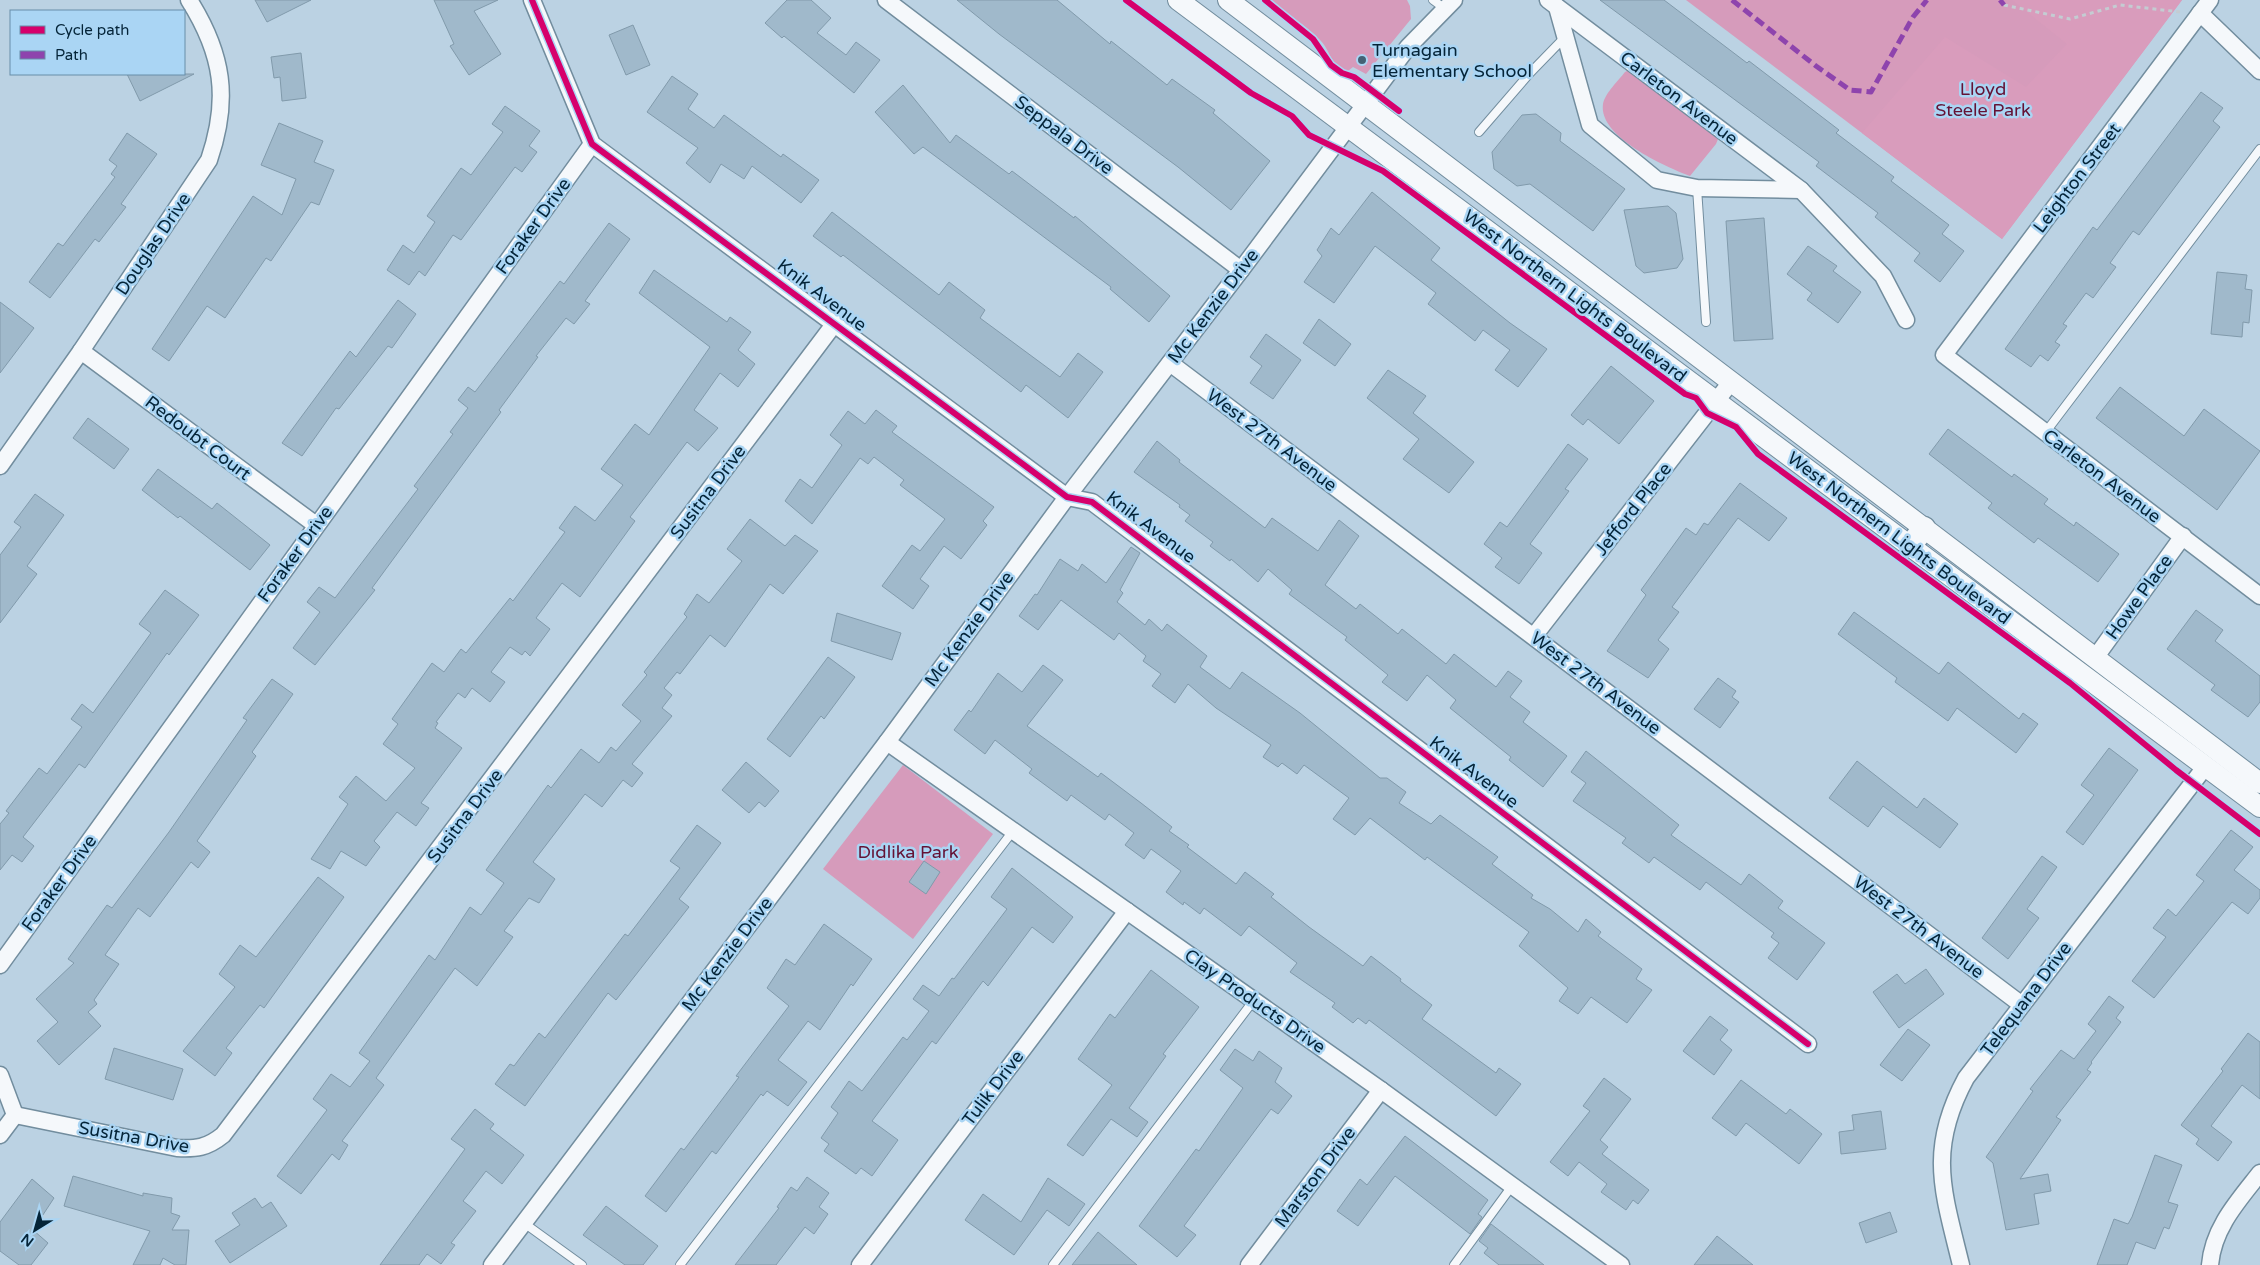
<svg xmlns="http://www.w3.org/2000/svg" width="2260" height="1265" viewBox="0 0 2260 1265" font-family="'Varela Round',sans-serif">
  <rect width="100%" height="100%" fill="#bbd2e3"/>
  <!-- green -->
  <g fill="#d69bbb">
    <path d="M1269 0H1407L1410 6 1411 19 1366 74 1353 67 1348 71C1328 64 1332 52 1320 40 1305 24 1285 13 1269 0Z"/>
    <polygon points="1686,0 2182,0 2002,239"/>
    <path d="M1629 70 1716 135 1718 139 1716 144 1690 176C1666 167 1598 137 1603 104 1605 93 1619 80 1625 72Z"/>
    <polygon points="903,765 993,834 913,939 823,869"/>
  </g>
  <!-- forest -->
  <polygon fill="#d99cbc" points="2012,0 2182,0 2002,239 1862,133 1945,37 2026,87 2067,44"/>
  <!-- building -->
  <g fill="#a0b9cb" stroke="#819aab">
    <polygon points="255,0 311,0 267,22"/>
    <polygon points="434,0 498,0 474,11 501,54 469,75 450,46 454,44"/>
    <polygon points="787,0 811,0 831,18 817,33 846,55 856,42 880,60 854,93 784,36 782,38 765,23"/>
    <polygon points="957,0 1057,0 1110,44 1111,41 1167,85 1172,79 1215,110 1213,113 1270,161 1231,210 1178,167 999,34"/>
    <polygon points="1600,0 1664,0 1747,63 1749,61 1839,130 1836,133 1894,177 1891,181 1949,225 1942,234 1964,251 1940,282 1914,261 1920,253 1875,217 1878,213 1816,166 1819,162"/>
    <polygon points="633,25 650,65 626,75 609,35"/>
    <polygon points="301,53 306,98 282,101 280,77 274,78 271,57"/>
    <polygon points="127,74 194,74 140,101"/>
    <polygon points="672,76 698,94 688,109 714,128 724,115 781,157 783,154 819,180 801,203 752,166 744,179 721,164 710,183 686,163 698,148 647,112"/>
    <polygon points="903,85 950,143 956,135 1009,174 1012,171 1074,218 1075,216 1170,296 1149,322 1110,289 1111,287 923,147 914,154 875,112"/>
    <polygon points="2201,92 2223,108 2213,121 2220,127 2139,235 2133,231 2110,263 2116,267 2093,298 2086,293 2063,324 2067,326 2055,342 2060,345 2048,361 2040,355 2031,367 2005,349 2093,227 2097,230"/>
    <polygon points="505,106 540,131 529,146 537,152 522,172 515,167 461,240 453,235 425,276 419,271 409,285 387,270 403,245 414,253 435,222 427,216 461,168 471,175 503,132 492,124"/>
    <polygon points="1536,114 1561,133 1560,141 1625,189 1593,231 1530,184 1517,186 1494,169 1492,152 1522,115"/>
    <polygon points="279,123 323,141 314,162 334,170 319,205 311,202 271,261 266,258 225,318 207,306 169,361 152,349 253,196 282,215 296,179 261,165"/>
    <polygon points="127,133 157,154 121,204 126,207 99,242 95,239 50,298 29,282 58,243 63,246 115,177 111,174 117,166 109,160"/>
    <polygon points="1372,192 1440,248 1431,260 1510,323 1547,349 1518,387 1495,370 1510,350 1483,330 1475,341 1428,304 1436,293 1375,246 1334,303 1304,282 1322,256 1317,250 1331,228 1339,235"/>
    <polygon points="1668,206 1676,213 1683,259 1677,268 1644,273 1636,266 1624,210"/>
    <polygon points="832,212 939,295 949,282 985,310 980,318 1060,377 1078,353 1103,372 1068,418 1026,385 1021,392 843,255 841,257 813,236"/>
    <polygon points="1764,218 1773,339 1734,341 1726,221"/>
    <polygon points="609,223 630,239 585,301 590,304 574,324 566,318 536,356 538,357 499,410 501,412 372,588 375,590 315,665 293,648 320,612 307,602 319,587 335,598 418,489 414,486 453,434 450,432 468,408 458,400 468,387 475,392 560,281 564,284"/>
    <polygon points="1808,246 1837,266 1833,271 1861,292 1838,323 1807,300 1812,293 1787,274"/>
    <polygon points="654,270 727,322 730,317 751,332 738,350 755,364 738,387 720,373 694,410 718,428 698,451 687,442 630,517 635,521 580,597 562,583 536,618 550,629 530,656 525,651 522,655 510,647 491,672 505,682 490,702 472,688 465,698 458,693 436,722 438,723 435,728 462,748 421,803 429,808 416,826 397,812 374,841 380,847 366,866 341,851 330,869 311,859 348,804 339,797 356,776 386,801 415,768 383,744 398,724 392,719 432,663 444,672 461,649 466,653 510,598 513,601 565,532 559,528 575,506 595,521 623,485 601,469 635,424 649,435 710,347 639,293"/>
    <polygon points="2217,272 2247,275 2245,289 2252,290 2249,323 2243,322 2242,337 2211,334"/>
    <polygon points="398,300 416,314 392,348 388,346 339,409 336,408 302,456 282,443 350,351 356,357"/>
    <polygon points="0,302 34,328 0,373"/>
    <polygon points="1319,319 1351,344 1335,366 1303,343"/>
    <polygon points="1266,334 1301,360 1273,399 1250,383 1262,366 1250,357"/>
    <polygon points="1611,366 1654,401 1619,444 1588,419 1583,425 1571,415"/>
    <polygon points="1388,370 1426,396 1413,413 1474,462 1449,493 1403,459 1419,439 1367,398"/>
    <polygon points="2120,387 2184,436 2204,409 2260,451 2217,510 2096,418"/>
    <polygon points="876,410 897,426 892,432 994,507 983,521 987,525 961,559 944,546 920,579 929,586 913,609 882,586 912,545 920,551 945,519 900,485 904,480 874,457 868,464 860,458 812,524 785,501 800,479 812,488 842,445 830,435 848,411 865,424"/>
    <polygon points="88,418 129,449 114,469 73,438"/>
    <polygon points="1948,429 2012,477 2014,474 2048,499 2044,504 2074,526 2076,522 2119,554 2098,582 2038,538 2034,543 1988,508 1992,503 1929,454"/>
    <polygon points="1157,441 1180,460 1179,462 1265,528 1272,518 1318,551 1339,520 1359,536 1325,585 1356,609 1360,604 1398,634 1402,629 1446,664 1454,654 1496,687 1508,671 1522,681 1510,697 1530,712 1523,722 1567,756 1543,787 1509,760 1511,757 1450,708 1456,700 1427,675 1407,701 1382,682 1388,675 1345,640 1347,637 1289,594 1292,590 1268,569 1258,582 1231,559 1230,561 1210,546 1213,542 1185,521 1190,515 1179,507 1180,505 1134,472"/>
    <polygon points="1568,444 1588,459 1565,489 1569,491 1530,544 1542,553 1519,584 1495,567 1502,558 1484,544 1500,522 1507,527"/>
    <polygon points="158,469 212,509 217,503 270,545 250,570 180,516 178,518 142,490"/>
    <polygon points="1740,483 1787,518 1769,541 1738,518 1672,607 1679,612 1658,640 1669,649 1648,678 1607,651 1646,595 1641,590 1686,528 1696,535 1704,523 1708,525"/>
    <polygon points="35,494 64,515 27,566 37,574 0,623 0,555 21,527 14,522"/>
    <polygon points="750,519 785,546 795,535 818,551 783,594 770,584 725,647 710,635 680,674 677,672 664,688 672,695 662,708 672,716 632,764 643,773 632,787 623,780 602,807 585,794 533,862 555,879 539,903 529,898 504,931 513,937 477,986 455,968 376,1078 384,1085 342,1141 348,1145 339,1160 332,1154 301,1194 277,1176 327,1110 313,1099 331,1074 350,1087 370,1061 359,1053 429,955 435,960 470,907 481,915 504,883 486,870 548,785 551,788 581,749 599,763 611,747 616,751 641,721 622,705 647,675 644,672 687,617 684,614 697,594 709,603 742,561 727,549"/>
    <polygon points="1131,547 1140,553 1120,590 1123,593 1117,602 1145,625 1149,619 1162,631 1167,624 1207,656 1200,667 1230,689 1242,672 1300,713 1380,778 1387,778 1406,792 1399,803 1431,824 1440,815 1498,857 1492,864 1533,895 1531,898 1550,909 1578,932 1586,919 1601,932 1598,936 1642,969 1636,979 1652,990 1627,1023 1591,997 1578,1014 1559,1001 1568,988 1519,946 1529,932 1427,857 1425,860 1370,818 1355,835 1333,819 1349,798 1304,765 1297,774 1282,763 1278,767 1263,757 1271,745 1216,708 1188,684 1175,703 1152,686 1161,674 1143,661 1146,656 1119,633 1114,640 1061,600 1038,630 1019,616 1035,594 1037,595 1060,559 1078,571 1082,564 1106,583"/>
    <polygon points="165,590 199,615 169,655 167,653 85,768 79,764 23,837 34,846 22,862 12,855 0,870 0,824 9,813 6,811 39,768 47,774 82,727 71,719 82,704 93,713 151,633 139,624"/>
    <polygon points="2196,610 2223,630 2215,641 2260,676 2260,702 2248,717 2211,690 2215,685 2167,649"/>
    <polygon points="1854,612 1939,674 1948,662 2019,719 2023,713 2038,724 2016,753 1957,708 1948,721 1895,682 1897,678 1838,634"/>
    <polygon points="837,613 901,633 892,660 831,641"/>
    <polygon points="828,657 855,677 824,719 821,716 790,757 767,739"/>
    <polygon points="1043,665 1063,680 1027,726 1098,777 1101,773 1141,803 1172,827 1169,831 1189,845 1187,847 1236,884 1245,872 1274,894 1271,897 1309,927 1363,966 1371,956 1401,979 1400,981 1432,1005 1422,1019 1496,1073 1499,1068 1521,1084 1496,1116 1369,1020 1366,1024 1358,1018 1353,1023 1332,1007 1335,1003 1290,972 1297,963 1249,926 1241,936 1204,908 1200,914 1184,902 1183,905 1166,892 1181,871 1151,849 1144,859 1125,845 1134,833 1109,814 1105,820 1071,795 1067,801 1029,773 1032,769 995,740 985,754 954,730 969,710 971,712 998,673 1022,692"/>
    <polygon points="1718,678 1736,691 1732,697 1739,702 1720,728 1694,709"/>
    <polygon points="272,679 293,694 252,752 256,756 197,841 210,852 198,868 191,862 150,917 138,908 105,955 119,964 94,1000 97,1004 88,1012 101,1026 59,1065 37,1041 58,1022 36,999 74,963 68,959 107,905 112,908 169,832 247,720 243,718"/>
    <polygon points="2109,748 2138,770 2083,845 2066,832 2094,795 2081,785"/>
    <polygon points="1586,751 1679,825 1671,835 1741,885 1749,874 1783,901 1778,908 1825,943 1797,980 1768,958 1779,943 1771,937 1774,933 1706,882 1700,890 1654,857 1649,863 1622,843 1626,838 1573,801 1586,783 1571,772"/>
    <polygon points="1857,761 1917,808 1924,798 1958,824 1940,848 1883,806 1868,827 1829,798"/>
    <polygon points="746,762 779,791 765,807 759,802 749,813 722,790"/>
    <polygon points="697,825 721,843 679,899 689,907 616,1000 608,993 525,1106 495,1084 510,1064 514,1066 539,1033 545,1038 625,934 628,936 680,868 670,861"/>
    <polygon points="2231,830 2253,847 2234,870 2260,890 2260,898 2248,914 2232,902 2154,998 2132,981 2166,937 2153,928 2168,909 2176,916 2204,881 2196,875"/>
    <polygon points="2042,856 2057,867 2027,909 2039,918 2008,959 1982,938"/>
    <polygon points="924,861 940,872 926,894 909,882"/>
    <polygon points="1012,868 1073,917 1053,943 1032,927 988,986 983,981 936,1044 932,1041 872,1121 898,1140 872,1176 861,1168 856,1174 824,1151 829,1144 821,1138 838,1113 831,1107 849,1081 862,1091 903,1037 907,1040 929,1011 913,999 923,985 939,996 952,978 954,979 1007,909 991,897"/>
    <polygon points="318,877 344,897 264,1008 260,1005 226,1048 232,1053 215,1076 183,1051 235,987 219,974 240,945 256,957"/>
    <polygon points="824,924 872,959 853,986 851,984 820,1030 808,1021 778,1060 807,1082 788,1106 767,1091 763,1096 761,1094 716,1154 712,1151 666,1212 645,1196 681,1148 684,1150 739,1077 736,1076 789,1006 767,988 786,959 795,965"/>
    <polygon points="1926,969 1944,994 1899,1028 1873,992 1897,974 1905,984"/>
    <polygon points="1151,970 1199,1007 1163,1054 1166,1056 1129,1108 1148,1122 1137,1137 1111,1119 1083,1156 1067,1145 1112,1085 1078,1059 1110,1014 1115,1018"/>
    <polygon points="2109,996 2124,1007 2116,1018 2121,1022 2091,1062 2092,1063 2087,1070 2091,1072 2056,1117 2061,1120 2020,1179 2048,1174 2051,1191 2034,1194 2039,1224 2006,1230 1993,1163 1986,1157 2033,1091 2030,1089 2061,1050 2074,1059 2096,1031 2088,1024"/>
    <polygon points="1710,1016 1728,1030 1720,1040 1732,1050 1714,1075 1683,1051"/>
    <polygon points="1908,1029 1930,1045 1902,1081 1880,1065"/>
    <polygon points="2248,1033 2260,1042 2260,1099 2242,1085 2211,1126 2232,1142 2218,1161 2196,1144 2199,1139 2181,1125 2223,1071 2221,1069"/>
    <polygon points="114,1048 183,1069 173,1100 105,1079"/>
    <polygon points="1235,1049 1253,1061 1259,1051 1282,1068 1275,1082 1292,1096 1278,1114 1271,1109 1184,1226 1196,1235 1177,1257 1139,1226 1196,1149 1199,1151 1243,1088 1220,1070"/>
    <polygon points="1604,1078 1631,1099 1600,1140 1608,1147 1602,1154 1649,1190 1638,1204 1633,1200 1626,1210 1601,1192 1607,1184 1579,1162 1568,1176 1550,1162 1590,1111 1583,1106"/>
    <polygon points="1741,1080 1786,1114 1790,1109 1822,1134 1799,1164 1746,1123 1736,1136 1712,1118"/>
    <polygon points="475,1109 494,1124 490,1129 524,1155 502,1184 486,1171 463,1201 476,1211 451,1243 455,1245 441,1264 427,1254 419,1265 380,1265 465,1149 451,1139"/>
    <polygon points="1881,1111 1886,1149 1841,1154 1839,1132 1854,1130 1852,1115"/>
    <polygon points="1405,1136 1488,1200 1478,1214 1482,1217 1470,1234 1395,1176 1358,1226 1337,1211 1360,1179 1367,1185"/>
    <polygon points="2155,1155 2182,1165 2168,1202 2178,1205 2169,1229 2164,1227 2155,1249 2136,1242 2127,1265 2097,1265 2114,1219 2128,1224 2132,1217"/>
    <polygon points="73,1176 143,1196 143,1193 172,1198 171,1213 180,1216 172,1230 189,1230 186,1265 175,1265 163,1258 160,1265 133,1265 150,1231 64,1206"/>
    <polygon points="807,1177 829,1193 819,1207 828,1214 814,1234 805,1227 776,1265 735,1265 779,1208 777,1207 791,1187 797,1191"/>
    <polygon points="1048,1178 1085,1204 1069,1226 1047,1210 1014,1255 965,1220 983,1194 1021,1222"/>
    <polygon points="32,1179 54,1198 33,1230 48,1243 31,1265 19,1265 0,1251 0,1222"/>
    <polygon points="255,1198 262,1208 271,1202 287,1226 230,1263 215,1241 240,1225 232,1213"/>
    <polygon points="606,1206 658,1246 643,1265 625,1265 583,1235"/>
    <polygon points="1890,1212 1897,1232 1866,1243 1859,1223"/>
    <polygon points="1491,1224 1544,1265 1499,1265 1484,1253 1488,1248 1479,1241"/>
    <polygon points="1098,1232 1137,1265 1072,1265"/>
    <polygon points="1717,1236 1753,1265 1694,1265"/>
  </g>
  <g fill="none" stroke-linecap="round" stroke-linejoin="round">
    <defs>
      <g id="service">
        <polyline points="1433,0 1444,8"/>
        <polyline points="1479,132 1530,73 1565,37"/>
        <polyline points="1697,188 1706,322"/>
        <polyline points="2045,433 2260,149"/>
        <polyline points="524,1223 582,1265"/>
        <polyline points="680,1265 1013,831"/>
        <polyline points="1053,1265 1254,1000"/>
        <polyline points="1454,1265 1512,1186"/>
      </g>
      <g id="minor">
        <polyline points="532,0 592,144 1067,497 1092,502 1808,1044"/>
        <polyline points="886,0 1241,270"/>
        <polyline points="1548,0 1801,190 1883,276 1906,320"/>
        <polyline points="2210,0 1944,355 2260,596"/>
        <polyline points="1557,7 1590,125 1657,180 1697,188 1801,190"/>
        <polyline points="2200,13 2260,71"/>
        <polyline points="81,351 316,525"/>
        <polyline points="1170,363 2022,1005"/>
        <path d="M0 466 81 351 209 160C230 99 223 54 189 0"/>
        <polyline points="1534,636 1731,382"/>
        <polyline points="2095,658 2183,536"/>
        <polyline points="887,742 1381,1090 1621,1265"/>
        <polyline points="0,965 592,144"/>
        <polyline points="0,1075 15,1115"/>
        <path d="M15 1115 177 1148C196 1149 207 1148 223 1135L835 323"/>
        <polyline points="0,1135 15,1115"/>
        <polyline points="492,1265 887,742 1067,497 1241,270 1408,47 1454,0"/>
        <polyline points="860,1265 1127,911"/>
        <polyline points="1249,1265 1381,1090"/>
        <path d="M1961 1265C1943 1191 1927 1150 1966 1078L2205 767"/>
        <path d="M2210 1265C2213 1228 2238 1201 2260 1173"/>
      </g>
      <g id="tertiary">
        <polyline points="1178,0 2260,807"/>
        <polyline points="1228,0 2260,783"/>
      </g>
      <polyline id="secondary" points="1910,546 1924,528"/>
    </defs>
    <!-- service casing -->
    <use href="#service" stroke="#728d9e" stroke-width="10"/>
    <!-- minor casing -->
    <use href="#minor" stroke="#728d9e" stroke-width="19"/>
    <!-- tertiary casing -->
    <use href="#tertiary" stroke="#728d9e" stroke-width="22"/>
    <!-- secondary casing -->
    <use href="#secondary" stroke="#728d9e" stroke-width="25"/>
    <!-- path -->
    <polyline stroke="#c4ccd2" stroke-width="3" stroke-dasharray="4 4" stroke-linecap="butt" points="2004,5 2070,19 2120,5 2180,12"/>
    <!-- service -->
    <use href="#service" stroke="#f5f8fb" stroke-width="8"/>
    <!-- minor -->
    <use href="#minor" stroke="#f5f8fb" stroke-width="16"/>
    <!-- tertiary -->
    <use href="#tertiary" stroke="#f5f8fb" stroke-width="20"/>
    <!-- secondary -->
    <use href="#secondary" stroke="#f5f8fb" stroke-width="22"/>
    <!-- quiet -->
    <g stroke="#8e44ad" stroke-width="5" stroke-dasharray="10 5" stroke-linecap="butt">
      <polyline points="1732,0 1816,66 1850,90 1871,92 1913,17 1927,0"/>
      <polyline points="2000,0 2004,5"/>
    </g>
    <defs>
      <g id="cycleway">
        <polyline points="532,0 592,144 1067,497 1092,502 1808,1044"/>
        <polyline points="1126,0 1251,93 1292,116 1309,135 1383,171 1685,394 1696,398 1707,413 1736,427 1758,454 2070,683 2176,770 2260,834"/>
        <polyline points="1265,0 1313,39 1331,65 1342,73 1354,77 1399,111"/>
      </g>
    </defs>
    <!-- cycleway casing -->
    <use href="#cycleway" stroke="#aad5f4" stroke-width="9"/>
    <!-- cycleway -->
    <use href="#cycleway" stroke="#d6006c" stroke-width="6"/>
  </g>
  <!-- markers -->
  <circle fill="#446174" stroke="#aad5f4" stroke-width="2" cx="1362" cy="60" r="5"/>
  <g text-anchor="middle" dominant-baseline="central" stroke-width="5" stroke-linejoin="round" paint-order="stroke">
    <!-- poi labels -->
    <g font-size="18" fill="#042438" stroke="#aad5f4" text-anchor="start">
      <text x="1372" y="50">Turnagain<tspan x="1372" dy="21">Elementary School</tspan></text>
    </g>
    <!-- park labels -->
    <g font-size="18" fill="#641235" stroke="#aad5f4">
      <text x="1983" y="89">Lloyd<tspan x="1983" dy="21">Steele Park</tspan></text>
      <text x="908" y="852">Didlika Park</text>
    </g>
    <!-- street labels -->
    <g font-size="18" fill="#042438" stroke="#aad5f4">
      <text transform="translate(1679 98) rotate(37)">Carleton Avenue</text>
      <text transform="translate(1064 135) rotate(37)">Seppala Drive</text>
      <text transform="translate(2077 178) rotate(-53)">Leighton Street</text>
      <text transform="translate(533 226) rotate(-54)">Foraker Drive</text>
      <text transform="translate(153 244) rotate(-56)">Douglas Drive</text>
      <text transform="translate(822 295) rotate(37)">Knik Avenue</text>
      <text transform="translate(1575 296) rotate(37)">West Northern Lights Boulevard</text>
      <text transform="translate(1213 306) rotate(-53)">Mc Kenzie Drive</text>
      <text transform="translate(198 438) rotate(37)">Redoubt Court</text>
      <text transform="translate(1272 440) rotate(37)">West 27th Avenue</text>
      <text transform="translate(2102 476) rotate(37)">Carleton Avenue</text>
      <text transform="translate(708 492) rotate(-53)">Susitna Drive</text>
      <text transform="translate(1633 509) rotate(-52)">Jefford Place</text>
      <text transform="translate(1151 527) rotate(37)">Knik Avenue</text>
      <text transform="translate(1899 538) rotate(37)">West Northern Lights Boulevard</text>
      <text transform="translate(295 554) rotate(-54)">Foraker Drive</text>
      <text transform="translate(2139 597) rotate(-54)">Howe Place</text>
      <text transform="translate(969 629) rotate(-54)">Mc Kenzie Drive</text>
      <text transform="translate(1596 683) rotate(37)">West 27th Avenue</text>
      <text transform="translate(1474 772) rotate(37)">Knik Avenue</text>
      <text transform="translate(465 816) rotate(-53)">Susitna Drive</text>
      <text transform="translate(59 883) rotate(-54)">Foraker Drive</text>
      <text transform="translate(1919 927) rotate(37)">West 27th Avenue</text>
      <text transform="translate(727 954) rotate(-53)">Mc Kenzie Drive</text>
      <text transform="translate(2026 999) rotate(-53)">Telequana Drive</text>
      <text transform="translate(1255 1001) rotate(35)">Clay Products Drive</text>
      <text transform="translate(993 1088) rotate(-53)">Tulik Drive</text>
      <text transform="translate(134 1137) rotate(10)">Susitna Drive</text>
      <text transform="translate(1315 1177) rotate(-53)">Marston Drive</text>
    </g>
  </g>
  <!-- legend -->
  <rect x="10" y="10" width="175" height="65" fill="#aad5f4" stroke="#688ea9"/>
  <rect x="20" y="26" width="25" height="8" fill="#d6006c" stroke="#688ea9"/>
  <text x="55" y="35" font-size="15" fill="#042438">Cycle path</text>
  <rect x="20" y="51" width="25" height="8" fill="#8e44ad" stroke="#688ea9"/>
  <text x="55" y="60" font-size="15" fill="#042438">Path</text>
  <!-- north arrow -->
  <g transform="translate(35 1230) rotate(217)" stroke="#aad5f4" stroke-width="4" paint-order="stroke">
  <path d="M0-4L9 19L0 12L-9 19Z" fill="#042438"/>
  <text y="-8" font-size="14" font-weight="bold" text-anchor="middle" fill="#042438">N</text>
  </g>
</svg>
